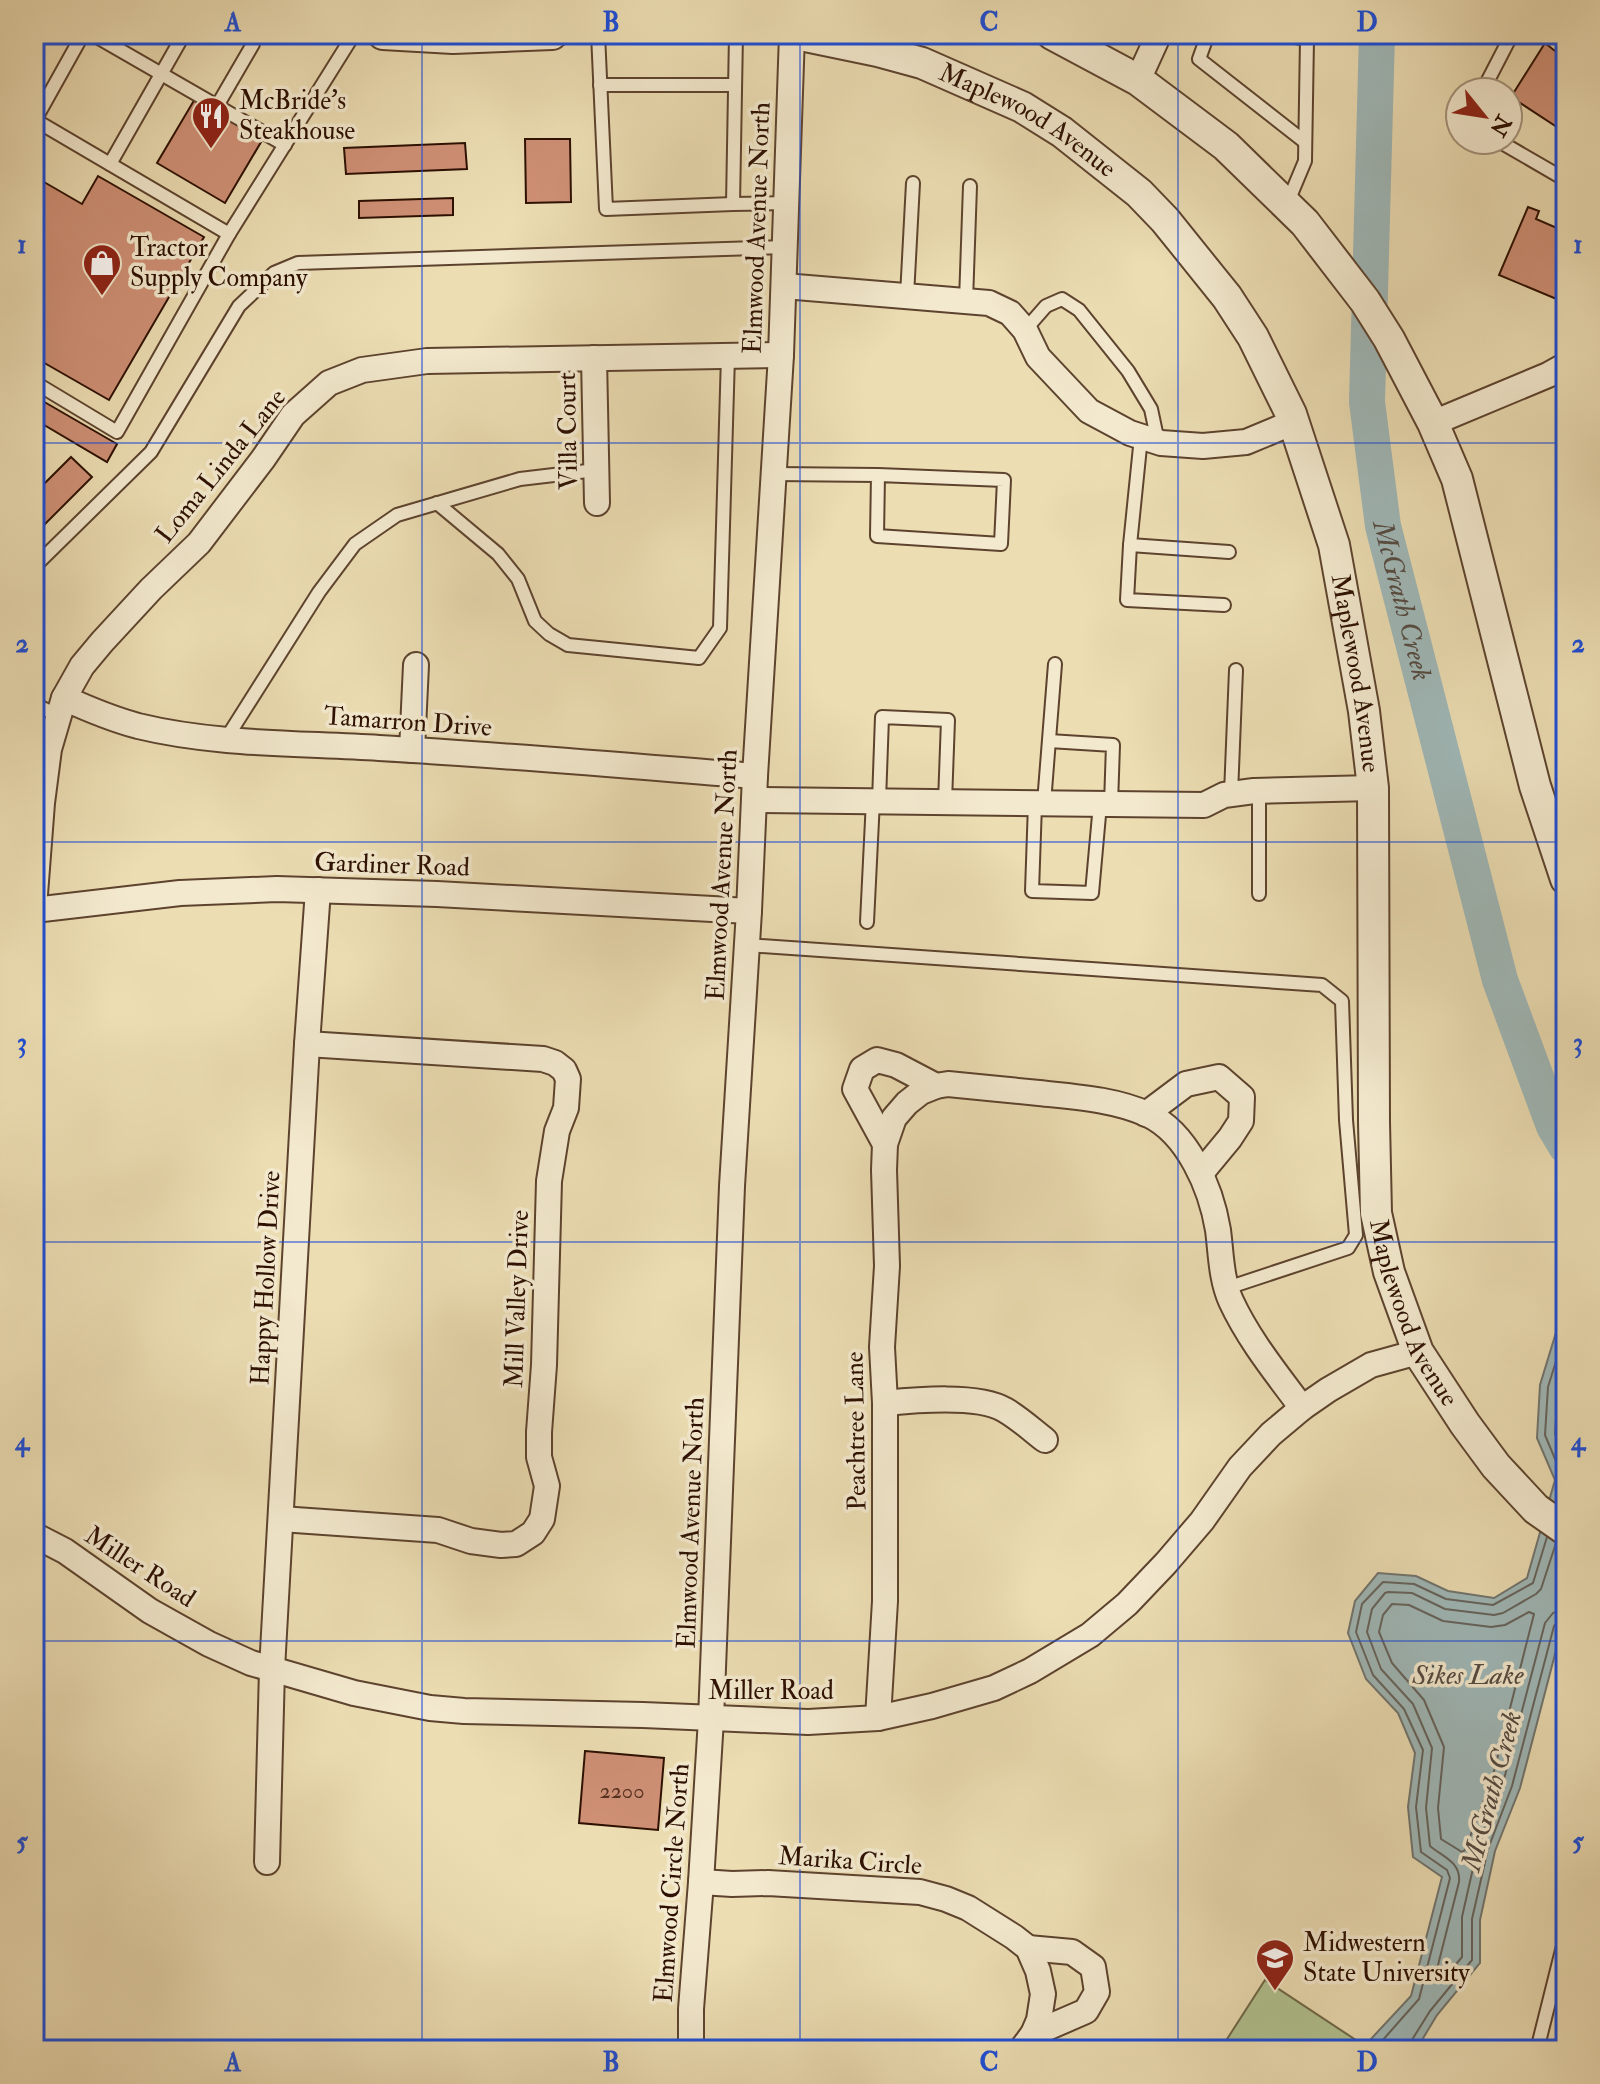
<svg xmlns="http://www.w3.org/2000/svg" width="1600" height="2084" viewBox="0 0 1600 2084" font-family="'IM FELL Double Pica',serif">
  <rect width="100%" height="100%" fill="#ecddb3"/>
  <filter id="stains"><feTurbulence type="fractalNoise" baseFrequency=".0025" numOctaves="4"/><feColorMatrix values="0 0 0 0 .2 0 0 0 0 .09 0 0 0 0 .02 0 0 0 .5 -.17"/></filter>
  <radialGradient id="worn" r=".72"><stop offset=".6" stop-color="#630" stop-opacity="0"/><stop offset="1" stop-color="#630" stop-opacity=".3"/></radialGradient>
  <!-- green -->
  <polygon fill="#b2c291" stroke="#70694a" stroke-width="2" points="1265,1980 1371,2050 1220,2050"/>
  <!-- water -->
  <polygon fill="#9fb8b8" stroke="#71756f" stroke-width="2" points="1566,1311 1566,1612 1520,1788 1495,1851 1480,1920 1480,1963 1437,2015 1416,2050 1364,2050 1370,2040 1411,1996 1442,1877 1413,1857 1408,1807 1415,1753 1398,1713 1366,1679 1348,1633 1355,1601 1378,1573 1416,1576 1448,1591 1494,1598 1527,1578 1555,1480 1537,1438 1540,1385 1558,1326"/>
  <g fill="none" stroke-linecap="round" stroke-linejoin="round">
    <!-- shore -->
    <g stroke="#66645d" stroke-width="2">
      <polyline points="1566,1362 1558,1389 1555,1434 1566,1460"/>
      <polyline points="1557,1503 1563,1478 1545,1435 1548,1387 1566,1329"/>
      <path d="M1556 1543 1541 1589 1536 1594 1503 1613 1494 1615 1445 1609 1412 1593 1388 1592 1385 1593 1372 1609 1367 1632 1381 1669 1413 1704 1432 1748 1426 1808 1430 1846C1443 1857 1461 1862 1459 1882L1435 1977 1438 1982 1442 1981 1462 1957V1917L1478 1846 1503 1783 1545 1623 1553 1613 1566 1609"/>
      <polygon points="1392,1604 1409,1605 1443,1621 1491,1627 1505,1625 1529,1612 1534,1614 1492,1779 1465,1850 1462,1852 1441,1839 1438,1808 1444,1747 1424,1700 1392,1663 1379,1632 1383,1615"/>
      <polyline points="1374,2050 1419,1999 1450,1878 1447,1870 1421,1852 1416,1807 1423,1750 1404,1709 1373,1675 1356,1632 1362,1604 1383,1582 1414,1584 1446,1599 1493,1605 1533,1583 1547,1537"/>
      <polyline points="1409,2050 1410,2043 1430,2011 1472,1960 1472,1919 1488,1849 1512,1786 1554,1626 1559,1620 1566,1619"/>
    </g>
    <!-- river -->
    <path stroke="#9fb8b8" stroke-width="36" id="s1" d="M1377 34 1367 402 1383 526 1500 980 1554 1126 1566 1146"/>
  </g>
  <!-- building -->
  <g fill="#cf9076" stroke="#2d1002" stroke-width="2">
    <polygon points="1560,41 1566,45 1566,133 1511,97 1545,43 1555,51"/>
    <polygon points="196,97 264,137 225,203 157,163"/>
    <polygon points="525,139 570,139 571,202 526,203"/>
    <polygon points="465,143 467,169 346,174 344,148"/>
    <polygon points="98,176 204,237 109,400 34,357 34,192 37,194 44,182 82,204"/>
    <polygon points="453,198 453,215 359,218 359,201"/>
    <polygon points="1528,207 1539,211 1536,219 1566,232 1566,303 1499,275"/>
    <polygon points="34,396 117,444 107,462 34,419"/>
    <polygon points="71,457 92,477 34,535 34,494"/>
    <polygon points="585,1751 664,1758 658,1830 579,1823"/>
  </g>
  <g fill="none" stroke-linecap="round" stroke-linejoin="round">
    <defs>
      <g id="service">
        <polyline points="83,34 35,120 229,234 354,34"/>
        <polyline points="92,34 217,106 253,44"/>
        <polyline points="598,34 606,209 733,204"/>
        <polyline points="736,34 733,204 787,203"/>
        <polyline points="1208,34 1199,59 1305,142"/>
        <polyline points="1279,34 1307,39 1305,161 1287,204"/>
        <polyline points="34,47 41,34"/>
        <polyline points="600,85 735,85"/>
        <polyline points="1482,92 1512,34"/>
        <polyline points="217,106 285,145"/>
        <polyline points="1497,140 1566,180"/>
        <polyline points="110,164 184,34"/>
        <polyline points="907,296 913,183"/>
        <polyline points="966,301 970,186"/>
        <polyline points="1025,330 1046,306 1062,299 1079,310 1128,371 1151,409 1158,442"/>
        <polyline points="34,382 117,432 229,234"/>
        <polyline points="1141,437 1130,545 1127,600 1224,605"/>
        <polyline points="774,474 878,475 1004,480 1001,544 877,536 878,475"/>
        <polyline points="437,503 498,554 518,579 535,621 549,634 568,645 699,658 720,628 728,356"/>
        <polyline points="1130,545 1229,552"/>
        <polyline points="34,567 151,452 239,306 274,273 298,263 785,247"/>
        <polyline points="34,704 59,716"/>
        <polyline points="226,739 319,592 355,544 397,515 520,479 596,470"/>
        <polyline points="1049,741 1113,745 1111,804"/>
        <polyline points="1231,794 1236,670"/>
        <polyline points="879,801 882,717 948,720 945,802"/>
        <polyline points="1044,803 1055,664"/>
        <polyline points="1035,804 1032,891 1092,893 1100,804"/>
        <polyline points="1259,894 1259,791"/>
        <polyline points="867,922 873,800"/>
        <polyline points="747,945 1322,985 1342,1001 1346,1120 1356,1235 1348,1248 1227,1288"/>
        <polyline points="1537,2050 1566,1934"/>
      </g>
      <g id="minor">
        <polyline points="1138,80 1159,34"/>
        <polyline points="784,286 989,303 1010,313 1025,330 1038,357 1089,411 1130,433 1161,443 1203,446 1246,442 1294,422"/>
        <polyline points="594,358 597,503"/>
        <polyline points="1433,423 1548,375 1566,365"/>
        <path d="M64 698C88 709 112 719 138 726 216 745 299 743 379 748 504 755 629 766 755 776"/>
        <polyline points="412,750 416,665"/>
        <polyline points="754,800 1204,805 1224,795 1254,791 1373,788"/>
        <polyline points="34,907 42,803 49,749 64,698 82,666 102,642 151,589 199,543 263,459 293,415 329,383 362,370 427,361 781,355"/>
        <polyline points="34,910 180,893 277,889 437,894 749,911"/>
        <polyline points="1146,1114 1186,1084 1219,1077 1242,1097 1241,1121 1230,1138 1201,1173"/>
        <polyline points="885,1144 855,1089 862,1069 877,1060 896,1065 936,1086"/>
        <path d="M885 1403C915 1400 979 1394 1005 1410 1019 1418 1032 1430 1045 1440"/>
        <polyline points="281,1519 438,1530 471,1541 501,1545 516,1544 533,1533 542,1519 547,1486 539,1457 539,1432 544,1365 549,1181 557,1131 566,1108 568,1079 564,1070 555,1063 543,1059 307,1044"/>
        <polyline points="34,1535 65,1551 150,1611 209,1644 251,1663 354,1693 430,1708 464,1711 643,1715 808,1722 878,1718 932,1706 994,1688 1030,1671 1090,1635 1127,1604 1166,1563 1202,1521 1240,1467 1271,1434 1302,1408 1328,1390 1371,1365 1418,1352"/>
        <path d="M878 1718 885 1601V1403L882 1347 887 1266 884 1170 885 1144 894 1118 907 1103 921 1092 936 1086 948 1084C978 1087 1009 1090 1039 1093 1075 1097 1113 1099 1147 1114 1188 1133 1211 1188 1218 1230 1221 1253 1221 1279 1231 1301 1249 1340 1277 1374 1302 1408"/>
        <polyline points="267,1862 272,1669 307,1044 318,890"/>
        <polyline points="701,1882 732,1884 768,1883 920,1892 946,1899 968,1908 1014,1937 1028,1948 1038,1971 1043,1994 1039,2020 1033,2034 1021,2050"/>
        <polyline points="1028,1948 1072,1952 1093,1967 1097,1992 1086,2011 1033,2034"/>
        <polyline points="691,2050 691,2009 701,1882 711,1719 732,1186 749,911 755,776 781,355 792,34"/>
      </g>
      <g id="tertiary">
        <polyline points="383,34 453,38 552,34"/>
        <path id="s2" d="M796 34 878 51 922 63 1022 107 1062 132 1139 193 1165 220 1227 297 1253 337 1291 414 1334 545 1364 711 1373 788 1374 1122 1376 1213 1389 1272 1418 1352 1465 1424 1496 1466 1536 1509 1566 1530"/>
        <polyline points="1052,34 1138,80 1226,146 1305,223 1365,301 1389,339 1433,423 1457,479 1535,786 1566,879"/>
      </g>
    </defs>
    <!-- service casing -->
    <use href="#service" stroke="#5d432e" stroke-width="16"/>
    <!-- minor casing -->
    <use href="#minor" stroke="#5d432e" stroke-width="28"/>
    <!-- tertiary casing -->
    <use href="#tertiary" stroke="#5d432e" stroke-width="34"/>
    <!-- service -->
    <use href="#service" stroke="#f3e9ce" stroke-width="12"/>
    <!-- minor -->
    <use href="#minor" stroke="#f3e9ce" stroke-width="24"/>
    <!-- tertiary -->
    <use href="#tertiary" stroke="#f3e9ce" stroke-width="30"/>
  </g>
  <!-- grid -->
  <path fill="none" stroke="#1d4ed8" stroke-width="2" stroke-opacity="0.55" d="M422 34V2050M800 34V2050M1178 34V2050M34 443H1566M34 842H1566M34 1242H1566M34 1641H1566"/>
  <!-- icons -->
  <defs>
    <symbol id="restaurant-pin" viewBox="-11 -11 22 30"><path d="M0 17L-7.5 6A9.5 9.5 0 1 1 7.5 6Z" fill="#8f2418" stroke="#f3e9ce"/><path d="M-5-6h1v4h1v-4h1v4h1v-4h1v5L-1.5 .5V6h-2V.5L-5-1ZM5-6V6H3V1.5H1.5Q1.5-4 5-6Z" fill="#fff"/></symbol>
    <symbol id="shop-pin" viewBox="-11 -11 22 30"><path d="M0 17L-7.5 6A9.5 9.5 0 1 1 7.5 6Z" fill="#8f2418" stroke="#f3e9ce"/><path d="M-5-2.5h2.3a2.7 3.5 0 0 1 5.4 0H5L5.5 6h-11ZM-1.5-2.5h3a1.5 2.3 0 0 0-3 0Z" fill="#fff"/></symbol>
    <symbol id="university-pin" viewBox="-11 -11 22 30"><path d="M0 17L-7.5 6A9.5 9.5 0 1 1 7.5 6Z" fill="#8f2418" stroke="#f3e9ce"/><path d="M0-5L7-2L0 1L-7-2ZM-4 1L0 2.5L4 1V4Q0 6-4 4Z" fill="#fff"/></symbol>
  </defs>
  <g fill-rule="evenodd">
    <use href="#restaurant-pin" x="189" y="94" width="44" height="60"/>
    <use href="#shop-pin" x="80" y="241" width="44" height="60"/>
    <use href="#university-pin" x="1253" y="1936" width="44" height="60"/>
  </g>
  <g text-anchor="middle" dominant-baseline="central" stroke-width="7" stroke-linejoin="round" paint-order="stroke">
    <!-- number labels -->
    <g font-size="22" fill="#56301f">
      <text x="622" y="1791">2200</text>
    </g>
    <!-- poi labels -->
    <g font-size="26" fill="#2d1002" stroke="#f3e9ce" text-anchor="start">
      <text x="239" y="101">McBride's<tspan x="239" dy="30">Steakhouse</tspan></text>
      <text x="130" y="248">Tractor<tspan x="130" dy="30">Supply Company</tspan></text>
      <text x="1303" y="1943">Midwestern<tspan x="1303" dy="30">State University</tspan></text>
    </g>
    <!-- street labels -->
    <g font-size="26" fill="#2d1002" stroke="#f3e9ce">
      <text stroke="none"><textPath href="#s2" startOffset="250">Maplewood Avenue</textPath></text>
      <text transform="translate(757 228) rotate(-88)">Elmwood Avenue North</text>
      <text transform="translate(568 431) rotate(-91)">Villa Court</text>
      <text transform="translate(221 466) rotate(-51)">Loma Linda Lane</text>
      <text stroke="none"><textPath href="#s2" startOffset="922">Maplewood Avenue</textPath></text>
      <text transform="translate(408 722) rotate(4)">Tamarron Drive</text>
      <text transform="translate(392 865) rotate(2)">Gardiner Road</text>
      <text transform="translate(722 875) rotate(-87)">Elmwood Avenue North</text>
      <text transform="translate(266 1278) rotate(-87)">Happy Hollow Drive</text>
      <text transform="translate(517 1299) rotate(-88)">Mill Valley Drive</text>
      <text stroke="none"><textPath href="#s2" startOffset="1570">Maplewood Avenue</textPath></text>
      <text transform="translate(856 1431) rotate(-91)">Peachtree Lane</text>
      <text transform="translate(691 1523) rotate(-88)">Elmwood Avenue North</text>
      <text transform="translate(140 1567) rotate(33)">Miller Road</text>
      <text x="771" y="1691">Miller Road</text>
      <text transform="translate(850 1861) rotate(4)">Marika Circle</text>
      <text transform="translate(672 1883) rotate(-86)">Elmwood Circle North</text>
    </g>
    <!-- water labels -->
    <g font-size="28" font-style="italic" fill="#554b42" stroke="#f3e9ce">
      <text stroke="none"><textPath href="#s1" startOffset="570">McGrath Creek</textPath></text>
      <text x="1468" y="1675">Sikes Lake</text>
      <text transform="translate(1492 1791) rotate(-75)">McGrath Creek</text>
    </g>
  </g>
  <!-- margin -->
  <rect width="1600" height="2084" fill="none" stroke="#ecddb3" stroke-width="88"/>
  <!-- north arrow -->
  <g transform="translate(1484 116) rotate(120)"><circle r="38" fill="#f3e9ce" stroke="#a4927c" stroke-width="2"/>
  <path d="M0-6L14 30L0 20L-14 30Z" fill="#8f2418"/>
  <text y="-12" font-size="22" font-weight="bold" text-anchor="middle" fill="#2d1002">N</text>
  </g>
  <rect x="44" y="44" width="1512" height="1996" fill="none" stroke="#1d4ed8" stroke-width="3"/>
  <g font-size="26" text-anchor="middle" font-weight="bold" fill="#1d4ed8">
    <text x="233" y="31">A</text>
    <text x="611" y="31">B</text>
    <text x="989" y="31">C</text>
    <text x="1367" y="31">D</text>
    <text x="22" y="253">1</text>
    <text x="1578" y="253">1</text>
    <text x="22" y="652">2</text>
    <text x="1578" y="652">2</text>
    <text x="22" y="1051">3</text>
    <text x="1578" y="1051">3</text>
    <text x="22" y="1450">4</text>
    <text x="1578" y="1450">4</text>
    <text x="22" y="1850">5</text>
    <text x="1578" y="1850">5</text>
    <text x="233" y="2071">A</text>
    <text x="611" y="2071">B</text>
    <text x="989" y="2071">C</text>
    <text x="1367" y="2071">D</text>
  </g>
  <rect width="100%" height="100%" filter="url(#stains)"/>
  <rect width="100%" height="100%" fill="url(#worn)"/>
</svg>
